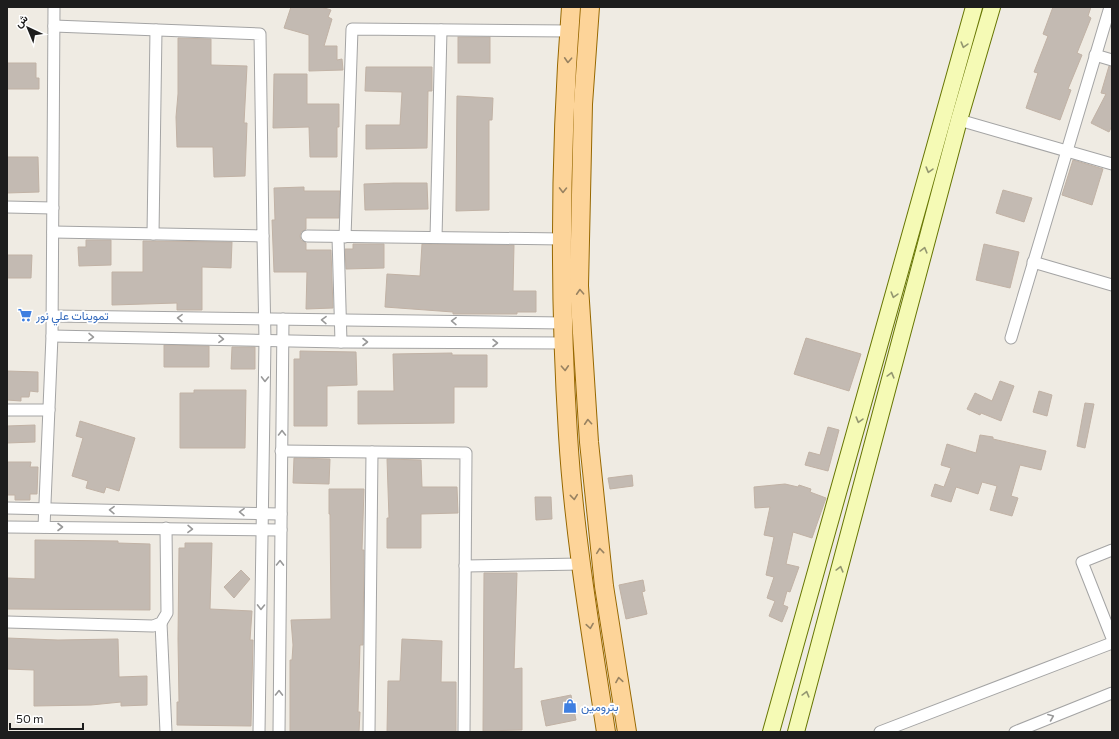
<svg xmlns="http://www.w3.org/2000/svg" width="1119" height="739" viewBox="0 0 1119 739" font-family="Commissioner,Vazirmatn,sans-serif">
  <rect width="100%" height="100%" fill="#efebe3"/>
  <!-- building -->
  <g fill="#c3bab2" stroke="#c1b2a5">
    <polygon points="291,7 321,7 331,10 328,17 332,19 324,46 337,46 337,60 342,59 343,70 309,71 309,35 284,28"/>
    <polygon points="1053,7 1091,7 1088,16 1091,18 1077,53 1082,55 1068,89 1071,90 1060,120 1026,108 1038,73 1034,72 1048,36 1043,34"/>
    <rect x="458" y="37" width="32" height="26"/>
    <polygon points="178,38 211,39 211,65 247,66 244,123 247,123 245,176 214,177 213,147 177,147 176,117 178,94"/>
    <polygon points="7,63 36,63 36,78 39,78 39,89 7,89"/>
    <polygon points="1109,66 1112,67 1112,126 1109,132 1091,123 1106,94 1101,93"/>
    <polygon points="366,67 432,67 432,91 428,91 427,148 366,149 366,125 400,125 402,92 365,91"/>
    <polygon points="274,74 307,74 307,104 339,104 339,127 337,127 337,157 310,157 309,127 273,128"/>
    <polygon points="457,96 493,98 492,120 489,120 489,210 456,211"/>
    <polygon points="7,157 38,157 39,192 7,193"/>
    <polygon points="1073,160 1103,169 1092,205 1062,195"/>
    <polygon points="394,183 427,183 428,209 365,210 364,184"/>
    <polygon points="304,187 304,191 340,191 339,218 306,218 306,229 301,232 300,236 301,240 306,243 306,250 331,250 333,308 306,309 307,272 274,272 272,220 275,220 274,188"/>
    <polygon points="1003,190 1032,198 1024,222 996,213"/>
    <polygon points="86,240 111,240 111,265 79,266 78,247 86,247"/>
    <polygon points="143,241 232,242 231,268 202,267 202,310 177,310 177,303 112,305 112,272 143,272"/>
    <polygon points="353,244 384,244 384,268 346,269 345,249 353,249"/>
    <polygon points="422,244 514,245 513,291 536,291 536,312 517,312 517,314 453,314 453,312 385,307 387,274 420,276"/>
    <polygon points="984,244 1019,252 1010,288 976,280"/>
    <polygon points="7,255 32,255 31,278 7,278"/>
    <polygon points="806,338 861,354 849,391 794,374"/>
    <polygon points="164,345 209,346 209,367 164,367"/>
    <polygon points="232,347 255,347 255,369 231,369"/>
    <polygon points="300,351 356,352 357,385 327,386 327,426 294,426 294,359 300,359"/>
    <polygon points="452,353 452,355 487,355 487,387 454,387 454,423 358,424 358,391 394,391 393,354"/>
    <polygon points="7,371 38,372 38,392 30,391 29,397 21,397 21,401 7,400"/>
    <polygon points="1000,381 1014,386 1001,421 981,413 980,415 967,409 975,393 992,401"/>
    <polygon points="194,390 246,390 245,448 180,448 180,393 194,393"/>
    <polygon points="1039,391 1052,395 1047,416 1033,412"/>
    <polygon points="1085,403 1094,404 1085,448 1077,446"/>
    <polygon points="80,421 135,438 119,491 106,487 104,493 86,488 88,481 72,476 83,438 76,436"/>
    <polygon points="35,425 35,442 7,443 7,426"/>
    <polygon points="828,427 839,430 828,471 805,465 809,452 820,455"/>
    <polygon points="980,435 993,437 993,439 1046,451 1041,470 1020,465 1011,496 1018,498 1012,516 990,510 997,486 982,482 978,494 956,487 951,502 931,496 935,484 944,487 951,468 941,465 947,444 976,453"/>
    <polygon points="294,458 330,459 329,484 293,483"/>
    <polygon points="387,459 421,460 422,487 457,487 458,513 421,514 421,548 387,548 387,518 389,518"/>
    <polygon points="7,462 31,462 30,467 38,467 37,494 30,494 30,500 15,500 15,495 7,495"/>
    <polygon points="632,475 633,486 610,489 608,478"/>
    <polygon points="785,484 798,487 799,485 811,489 810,492 826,498 812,538 793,532 786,564 799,567 790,592 787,591 783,605 788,607 782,622 769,616 775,601 767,598 774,577 766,575 774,537 764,535 770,507 755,508 754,487"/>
    <polygon points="329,489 364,489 362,550 364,550 363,645 360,645 358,712 360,712 359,732 290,732 290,660 292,660 293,645 291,620 331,619 330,514 329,514"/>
    <polygon points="535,497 551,497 552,519 536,520"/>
    <polygon points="35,540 118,541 118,543 150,544 150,610 7,609 7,578 35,579"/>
    <polygon points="185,543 212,543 210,609 252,611 250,640 253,640 251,726 177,725 177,702 179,702 178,639 179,548 185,548"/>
    <polygon points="241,570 250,579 234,598 224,587"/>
    <polygon points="484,573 517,573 514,669 522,668 522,730 483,731"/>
    <polygon points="643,580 645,591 642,592 647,614 626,619 619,585"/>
    <polygon points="7,638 58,640 118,639 119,677 147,676 147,705 121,706 121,702 91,705 34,706 34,670 7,669"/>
    <polygon points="402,639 442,641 441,682 456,682 456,732 387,732 388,681 400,681"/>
    <polygon points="571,695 576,720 546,726 541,701"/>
  </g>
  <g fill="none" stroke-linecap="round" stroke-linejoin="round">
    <defs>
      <g id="street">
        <polyline points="1095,55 1112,60"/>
        <polyline points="959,120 1112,164"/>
        <polyline points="7,207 53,208"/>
        <polyline points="53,232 263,236 260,34 54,26"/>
        <polyline points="153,234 156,30"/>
        <polyline points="307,236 563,239"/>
        <polyline points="338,237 341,342"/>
        <polyline points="345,237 352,29 569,31"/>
        <polyline points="436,237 441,30"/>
        <polyline points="1033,262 1112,285"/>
        <polyline points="52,316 563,323"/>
        <polyline points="52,336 341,342 564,343"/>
        <polyline points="1011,338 1110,7"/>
        <polyline points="7,410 49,410"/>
        <polyline points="281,451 466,453 464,732"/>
        <polyline points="7,508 281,514"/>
        <polyline points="7,527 281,530"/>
        <polyline points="44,527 52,336 54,7"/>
        <polyline points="1112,550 1082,562 1112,638"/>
        <polyline points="465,566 581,564"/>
        <polyline points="7,622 153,626 161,623 167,613 166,528"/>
        <polyline points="161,623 166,732"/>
        <polyline points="259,732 265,340 263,236"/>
        <polyline points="279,732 283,319"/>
        <polyline points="369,732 372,452"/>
        <polyline points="880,732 1112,643"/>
        <polyline points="1015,732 1112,693"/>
      </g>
      <g id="secondary">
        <polyline points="771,732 974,7"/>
        <polyline points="796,732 959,120 992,7"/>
      </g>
      <g id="primary">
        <path d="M571 7C560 149 559 292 568 435 574 534 591 633 606 732"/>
        <polyline points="590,7 583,104 579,286 589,442 604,586 627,732"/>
      </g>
    </defs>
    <!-- street casing -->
    <use href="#street" stroke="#a4a4a4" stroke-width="13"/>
    <!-- secondary casing -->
    <use href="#secondary" stroke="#677603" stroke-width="18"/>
    <!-- primary casing -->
    <use href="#primary" stroke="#976800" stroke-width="20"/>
    <!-- street -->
    <use href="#street" stroke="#fff" stroke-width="11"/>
    <!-- secondary -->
    <use href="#secondary" stroke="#f5fab5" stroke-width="16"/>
    <!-- primary -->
    <use href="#primary" stroke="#fdd499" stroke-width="18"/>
  </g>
  <!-- one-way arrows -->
  <defs><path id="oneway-chevron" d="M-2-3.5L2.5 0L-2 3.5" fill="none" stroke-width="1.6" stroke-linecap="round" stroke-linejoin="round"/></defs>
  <g stroke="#949771">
    <use href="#oneway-chevron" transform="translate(964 45) rotate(106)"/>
    <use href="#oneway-chevron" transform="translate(929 170) rotate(106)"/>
    <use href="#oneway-chevron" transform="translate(924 250) rotate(-75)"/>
    <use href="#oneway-chevron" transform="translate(894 295) rotate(106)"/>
    <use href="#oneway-chevron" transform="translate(891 375) rotate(-75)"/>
    <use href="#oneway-chevron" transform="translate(859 420) rotate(106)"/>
    <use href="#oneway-chevron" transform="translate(840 569) rotate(-75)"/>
    <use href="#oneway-chevron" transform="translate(806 694) rotate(-75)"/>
  </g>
  <g stroke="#988261">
    <use href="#oneway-chevron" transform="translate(568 60) rotate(93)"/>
    <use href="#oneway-chevron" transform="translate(563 190) rotate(91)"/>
    <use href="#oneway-chevron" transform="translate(580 292) rotate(-93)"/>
    <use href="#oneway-chevron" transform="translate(565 368) rotate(87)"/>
    <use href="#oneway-chevron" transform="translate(588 422) rotate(-94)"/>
    <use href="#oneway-chevron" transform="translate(574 497) rotate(84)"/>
    <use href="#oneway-chevron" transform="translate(600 551) rotate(-96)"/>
    <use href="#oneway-chevron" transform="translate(590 626) rotate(81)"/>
    <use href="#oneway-chevron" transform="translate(619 680) rotate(-99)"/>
  </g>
  <g stroke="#999">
    <use href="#oneway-chevron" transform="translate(180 318) rotate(-179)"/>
    <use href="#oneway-chevron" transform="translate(324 320) rotate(-179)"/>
    <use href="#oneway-chevron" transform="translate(454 321) rotate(-179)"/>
    <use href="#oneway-chevron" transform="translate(91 337) rotate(1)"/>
    <use href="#oneway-chevron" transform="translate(221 339) rotate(1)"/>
    <use href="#oneway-chevron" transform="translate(365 342)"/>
    <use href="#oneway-chevron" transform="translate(495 343)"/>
    <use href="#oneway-chevron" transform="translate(265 379) rotate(91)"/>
    <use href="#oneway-chevron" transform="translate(282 433) rotate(-90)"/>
    <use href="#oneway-chevron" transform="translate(112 510) rotate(-179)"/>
    <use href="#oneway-chevron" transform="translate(242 512) rotate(-179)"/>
    <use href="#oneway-chevron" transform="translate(60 527)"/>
    <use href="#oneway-chevron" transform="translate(190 529) rotate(1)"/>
    <use href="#oneway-chevron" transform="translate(280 563) rotate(-89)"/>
    <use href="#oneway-chevron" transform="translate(261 607) rotate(91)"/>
    <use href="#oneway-chevron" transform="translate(279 693) rotate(-89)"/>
    <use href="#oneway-chevron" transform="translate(1051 717) rotate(-22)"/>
  </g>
  <!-- icons -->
  <defs>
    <symbol id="supermarket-bare" viewBox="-9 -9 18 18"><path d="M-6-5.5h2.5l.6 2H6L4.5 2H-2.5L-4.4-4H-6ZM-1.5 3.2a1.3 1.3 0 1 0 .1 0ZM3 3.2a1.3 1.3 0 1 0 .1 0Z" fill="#3f7fe0" stroke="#fff" stroke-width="2.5" paint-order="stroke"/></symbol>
    <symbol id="shop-bare" viewBox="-9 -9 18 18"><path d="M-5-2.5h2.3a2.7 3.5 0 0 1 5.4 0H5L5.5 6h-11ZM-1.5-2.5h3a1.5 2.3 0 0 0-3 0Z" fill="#3f7fe0" stroke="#fff" stroke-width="2.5" paint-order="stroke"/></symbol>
  </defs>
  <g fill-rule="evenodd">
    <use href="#supermarket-bare" x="15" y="305" width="20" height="20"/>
    <use href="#shop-bare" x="560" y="696" width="20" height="20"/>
  </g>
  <g text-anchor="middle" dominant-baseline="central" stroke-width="3.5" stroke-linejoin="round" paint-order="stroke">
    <!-- shop labels -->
    <g font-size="12" fill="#366cbe" stroke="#fff" text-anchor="start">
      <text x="36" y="315">تموينات علي نور</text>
      <text x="581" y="706">بترومين</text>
    </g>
  </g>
  <!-- border -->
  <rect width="1119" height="739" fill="none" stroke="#1d1d1d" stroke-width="16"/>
  <!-- north arrow -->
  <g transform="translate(28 28) rotate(316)" stroke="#ffffff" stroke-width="3" paint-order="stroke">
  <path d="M0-3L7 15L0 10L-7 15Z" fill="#1d1d1d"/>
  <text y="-6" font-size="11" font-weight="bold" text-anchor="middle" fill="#1d1d1d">ش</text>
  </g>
  <!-- scale -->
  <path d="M10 723v6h73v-6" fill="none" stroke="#1d1d1d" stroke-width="2"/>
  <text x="16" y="723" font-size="12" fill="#1d1d1d" stroke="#ffffff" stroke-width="3" paint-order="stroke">50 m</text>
</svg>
